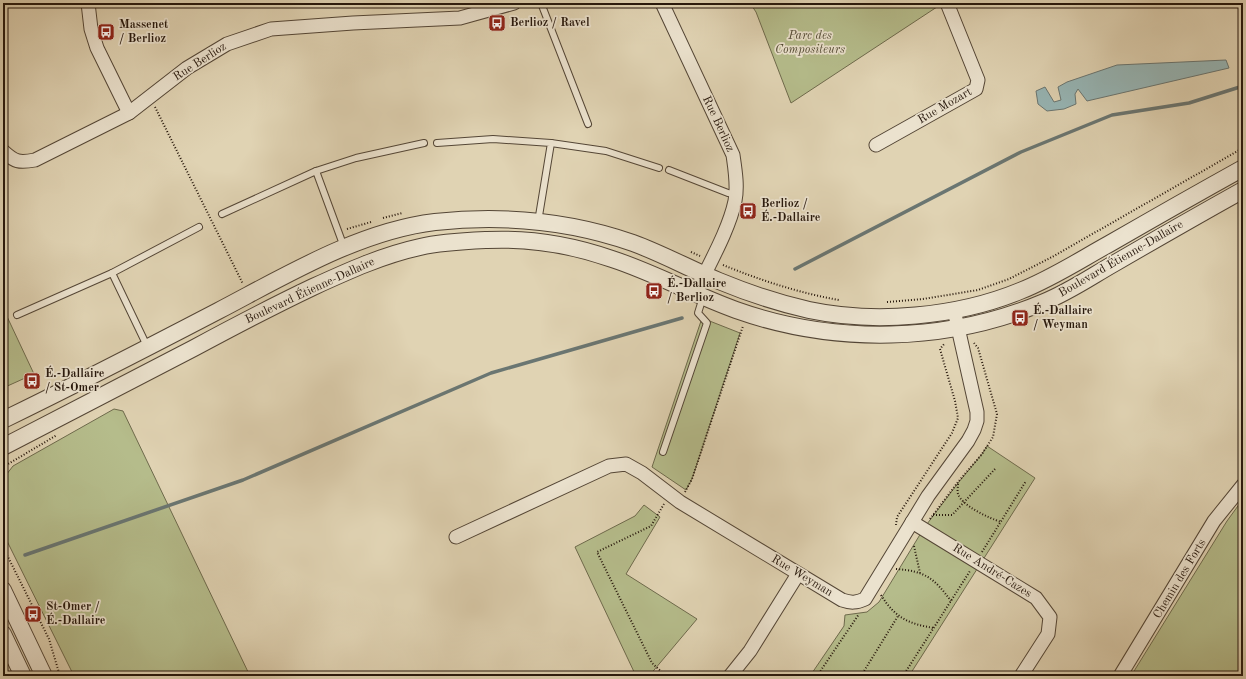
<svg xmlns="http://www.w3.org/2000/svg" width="1246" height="679" viewBox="0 0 1246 679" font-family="'Old Standard TT',serif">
  <rect width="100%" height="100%" fill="#e0d3b3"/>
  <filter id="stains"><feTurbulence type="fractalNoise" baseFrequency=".005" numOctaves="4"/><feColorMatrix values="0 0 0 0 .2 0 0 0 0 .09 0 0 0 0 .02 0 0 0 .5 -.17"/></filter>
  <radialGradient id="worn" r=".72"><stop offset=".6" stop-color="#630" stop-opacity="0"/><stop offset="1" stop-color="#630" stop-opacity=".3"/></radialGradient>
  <!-- green -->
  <g fill="#b5bc8b" stroke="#6e6a4c">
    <polygon points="750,3 943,3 791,103 756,12"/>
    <polygon points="3,308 34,374 3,388"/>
    <polygon points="702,318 740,333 692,479 686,490 652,467"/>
    <polygon points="114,409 123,411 250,676 74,676 3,533 3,479 13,466"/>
    <polygon points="987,446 1035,478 909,676 810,676 844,626 845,615 867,612 879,602 924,528 958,483 982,454"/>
    <polygon points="1243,499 1243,676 1131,676 1227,521"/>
    <polygon points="644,505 660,517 626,574 697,619 649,676 636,676 575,547 635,516"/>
  </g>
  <!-- water -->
  <polygon fill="#97b6b6" stroke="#6a7672" points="1226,60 1229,68 1087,101 1078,89 1075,94 1076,104 1064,109 1047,111 1038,104 1036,91 1045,87 1054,102 1061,100 1058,87 1067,82 1117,65"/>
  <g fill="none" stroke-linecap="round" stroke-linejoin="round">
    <!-- stream -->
    <g stroke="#6a7672" stroke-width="3.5">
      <polyline points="795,269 1021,152 1112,115 1189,103 1243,86"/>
      <polyline points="25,555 243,480 491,373 682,318"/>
    </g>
    <defs>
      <g id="service">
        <polyline points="541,3 588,124"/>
        <polyline points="437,143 493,139 551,143 538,222"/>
        <polyline points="551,143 606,151 659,168"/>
        <polyline points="669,170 728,193 735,194"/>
        <polyline points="316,171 356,158 424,143"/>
        <polyline points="222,214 316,171 344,247"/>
        <polyline points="112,273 199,227"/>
        <polyline points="17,315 112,273 147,346"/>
        <polyline points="663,452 707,323 698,313 703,297"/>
      </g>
      <g id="minor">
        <polyline points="88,3 91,29 97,48 129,113"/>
        <path d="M662 3 733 155C735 169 738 186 735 201 729 230 708 266 695 294"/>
        <polyline points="876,145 976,89 978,80 947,3"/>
        <path d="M3 151C15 162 19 163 35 160L129 113 187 68 227 44 271 29 353 23 460 18 514 3"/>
        <polyline points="912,522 1036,598 1050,617 1048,634 1021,676"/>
        <path d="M456 537 609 466 626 464 642 473 680 502 842 600C851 603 856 603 865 599L928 496 968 441 974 430 977 421V412L954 310"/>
        <polyline points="730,676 750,651 798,574"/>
        <polyline points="1120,676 1214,521 1243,485"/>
      </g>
      <g id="tertiary">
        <path d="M3 420C75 385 147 348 218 311 285 276 359 231 435 222 501 215 570 221 633 243 663 254 690 269 719 281 748 293 778 303 809 310 875 324 957 317 1020 291 1051 279 1080 260 1109 244 1154 218 1198 193 1243 168"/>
        <path d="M3 447C67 414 130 381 194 348 233 327 273 306 313 287 348 271 383 255 420 247 441 242 465 241 487 240 529 238 572 245 612 259 655 273 694 295 736 310 835 345 947 343 1044 302 1069 292 1092 276 1115 263 1158 238 1200 214 1243 190"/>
        <polyline points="3,590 44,676"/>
        <polyline points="3,634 23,676"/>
      </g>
    </defs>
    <!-- service casing -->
    <use href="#service" stroke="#544636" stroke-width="8"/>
    <!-- minor casing -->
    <use href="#minor" stroke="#544636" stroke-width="15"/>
    <!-- tertiary casing -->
    <use href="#tertiary" stroke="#544636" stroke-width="18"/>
    <!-- path -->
    <g stroke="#26170c" stroke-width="2" stroke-dasharray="1 2" stroke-linecap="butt">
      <polyline points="155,107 243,284"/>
      <polyline points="383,218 402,213"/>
      <polyline points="347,229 371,222"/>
      <polyline points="691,252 700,256"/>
      <path d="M723 265C760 280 799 293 839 300"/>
      <polyline points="887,302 923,299 978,290 1009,279 1052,257 1243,148"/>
      <polyline points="3,467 57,435"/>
      <path d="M958 484C958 487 957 491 958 494 962 506 989 518 1001 522"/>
      <polyline points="685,492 692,479 743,326"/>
      <polyline points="664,504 651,526 597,552 652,663 666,676"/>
      <polyline points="933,515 952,515 995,469"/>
      <polyline points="930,519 958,482 982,454 993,437 997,414 978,348 974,343"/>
      <polyline points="896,525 897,517 952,433 958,418 955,401 940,349 945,343"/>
      <polyline points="914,546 920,573"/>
      <polyline points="3,547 49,639 60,676"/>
      <polyline points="982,552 1026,481"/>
      <path d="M896 569C925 571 934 578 951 601"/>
      <path d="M881 595C895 618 909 624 934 628"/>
      <polyline points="817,676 859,614"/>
      <polyline points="861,676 898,616"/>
      <polyline points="903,676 970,571"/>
    </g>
    <!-- service -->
    <use href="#service" stroke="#ebe2ce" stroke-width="6"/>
    <!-- minor -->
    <use href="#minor" stroke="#ebe2ce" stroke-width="13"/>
    <!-- tertiary -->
    <use href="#tertiary" stroke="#ebe2ce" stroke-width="16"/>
  </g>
  <!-- icons -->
  <defs>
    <symbol id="bus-square" viewBox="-11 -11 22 22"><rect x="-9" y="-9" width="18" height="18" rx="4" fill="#8f2418" stroke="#ebe2ce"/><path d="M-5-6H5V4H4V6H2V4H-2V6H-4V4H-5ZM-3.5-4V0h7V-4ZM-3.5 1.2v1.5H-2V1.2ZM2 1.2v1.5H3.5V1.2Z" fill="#fff"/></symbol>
  </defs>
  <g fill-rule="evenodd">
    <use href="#bus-square" x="487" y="13" width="20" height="20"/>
    <use href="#bus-square" x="96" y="22" width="20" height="20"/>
    <use href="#bus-square" x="738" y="201" width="20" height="20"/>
    <use href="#bus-square" x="644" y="281" width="20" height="20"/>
    <use href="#bus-square" x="1010" y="308" width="20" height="20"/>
    <use href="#bus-square" x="22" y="371" width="20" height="20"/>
    <use href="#bus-square" x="23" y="604" width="20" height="20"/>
  </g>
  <g text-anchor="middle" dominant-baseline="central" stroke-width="3.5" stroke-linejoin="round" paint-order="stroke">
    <!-- poi labels -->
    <g font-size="12" font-weight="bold" fill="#26170c" stroke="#ebe2ce" text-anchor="start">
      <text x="510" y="23">Berlioz / Ravel</text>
      <text x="119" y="25">Massenet<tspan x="119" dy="14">/ Berlioz</tspan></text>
      <text x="761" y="204">Berlioz /<tspan x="761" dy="14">É.-Dallaire</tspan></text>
      <text x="667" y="284">É.-Dallaire<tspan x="667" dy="14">/ Berlioz</tspan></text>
      <text x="1033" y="311">É.-Dallaire<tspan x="1033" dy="14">/ Weyman</tspan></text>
      <text x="45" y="374">É.-Dallaire<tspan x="45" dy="14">/ St-Omer</tspan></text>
      <text x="46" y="607">St-Omer /<tspan x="46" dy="14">É.-Dallaire</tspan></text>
    </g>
    <!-- park labels -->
    <g font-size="12" font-style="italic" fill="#514932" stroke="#ebe2ce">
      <text x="810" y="36">Parc des<tspan x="810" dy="14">Compositeurs</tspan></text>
    </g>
    <!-- street labels -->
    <g font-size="12" fill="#26170c" stroke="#ebe2ce">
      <text transform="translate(200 62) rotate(-33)">Rue Berlioz</text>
      <text transform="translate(945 106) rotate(-30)">Rue Mozart</text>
      <text transform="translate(718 124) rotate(65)">Rue Berlioz</text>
      <text transform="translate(1121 259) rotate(-30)">Boulevard Étienne-Dallaire</text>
      <text transform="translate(310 291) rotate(-25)">Boulevard Étienne-Dallaire</text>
      <text transform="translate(992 571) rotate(32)">Rue André-Cazes</text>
      <text transform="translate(802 576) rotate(31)">Rue Weyman</text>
      <text transform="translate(1180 579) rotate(-59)">Chemin des Forts</text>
    </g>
  </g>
  <!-- margin -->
  <rect width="1246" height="679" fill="none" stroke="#e0d3b3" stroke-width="16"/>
  <rect x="4" y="4" width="1238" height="671" fill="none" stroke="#26170c" stroke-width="2"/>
  <rect x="8" y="8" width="1230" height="663" fill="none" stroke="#26170c"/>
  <rect width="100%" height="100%" filter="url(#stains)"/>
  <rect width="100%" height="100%" fill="url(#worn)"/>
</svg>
